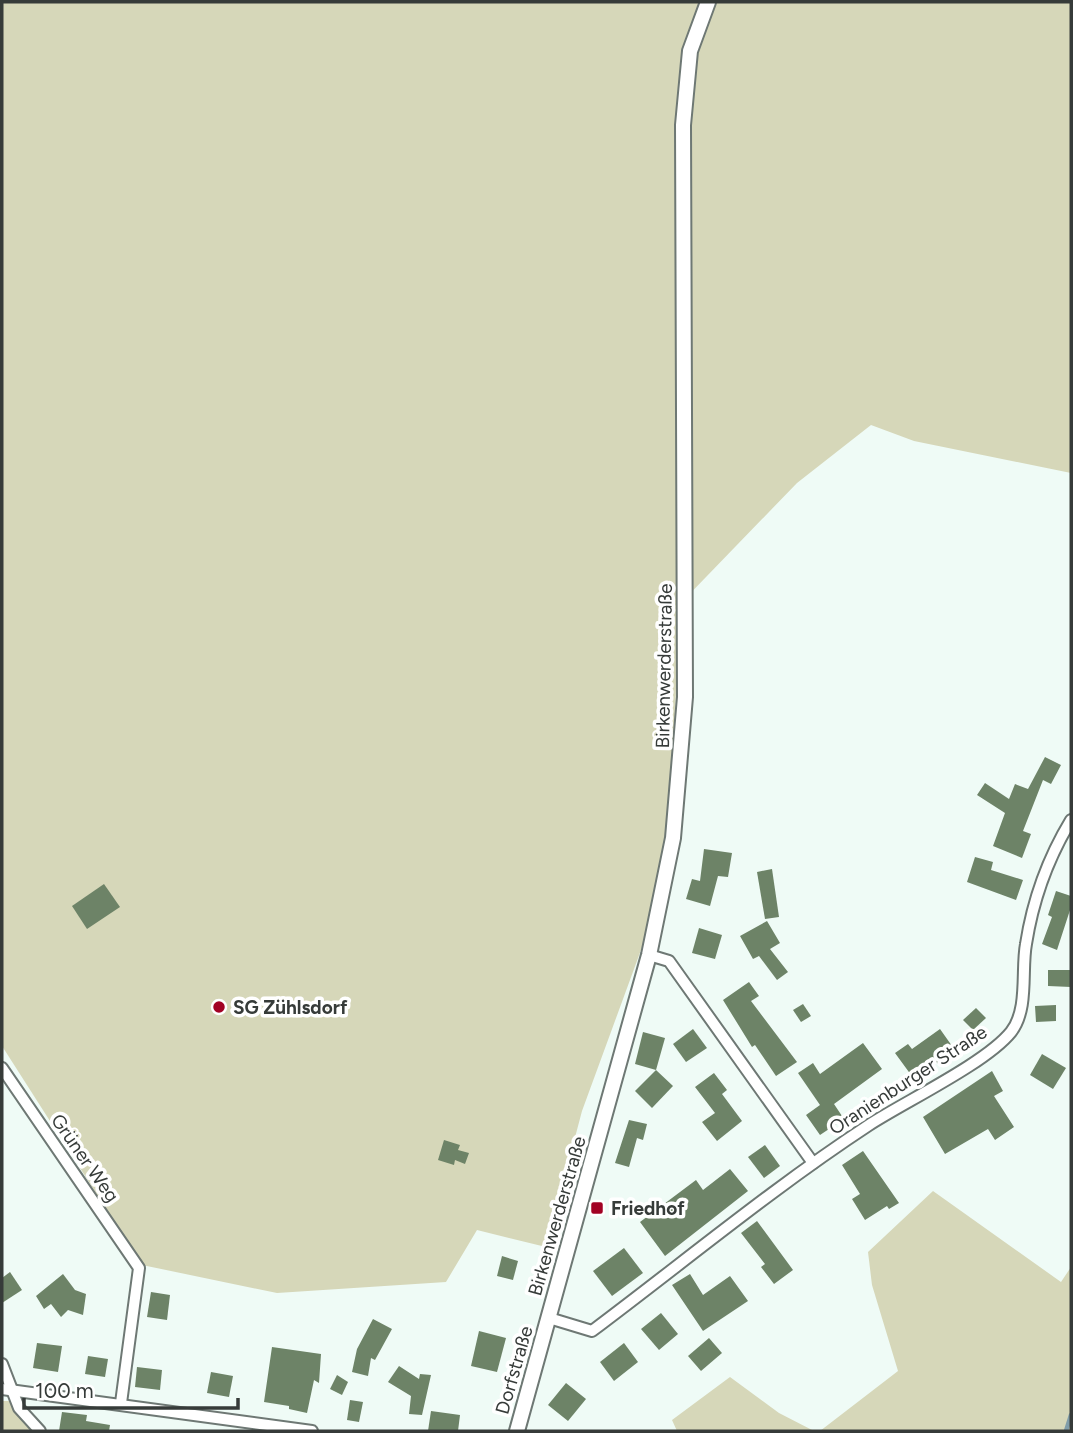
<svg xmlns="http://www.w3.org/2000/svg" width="1073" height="1433" viewBox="0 0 1073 1433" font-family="Figtree,sans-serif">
  <rect width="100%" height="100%" fill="#effbf6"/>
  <!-- green -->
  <g fill="#d6d7b9">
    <polygon points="2,2 1071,2 1071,473 914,441 871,425 797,483 678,606 674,771 667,829 645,939 582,1111 546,1247 477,1230 446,1282 277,1293 142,1265 2,1046"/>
    <polygon points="933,1191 1061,1282 1071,1267 1071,1431 820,1431 898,1371 872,1285 868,1252"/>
    <polygon points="730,1377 779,1413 814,1431 677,1431 672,1420"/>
    <polygon points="2,1401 9,1401 37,1431 2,1431"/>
  </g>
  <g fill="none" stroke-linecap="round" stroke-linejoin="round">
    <!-- stream -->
    <polyline stroke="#809da9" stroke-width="4.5" points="1066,1431 1071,1415"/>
  </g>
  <!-- building -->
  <g fill="#6d8367">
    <polygon points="1045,757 1061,765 1051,784 1043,780 1023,831 1031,834 1022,858 993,846 1005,813 977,795 985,783 1009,799 1015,784 1028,789"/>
    <polygon points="704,849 732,853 728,877 718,876 710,906 686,899 692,879 700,881"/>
    <polygon points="975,857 993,862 991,870 1023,880 1016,900 967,882"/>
    <polygon points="772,869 779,917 765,919 757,872"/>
    <polygon points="104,884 120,907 87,929 72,906"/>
    <polygon points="1056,891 1071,896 1071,907 1057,950 1042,944 1052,917 1048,915"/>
    <polygon points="767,921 780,943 770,949 788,972 777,980 759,956 753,959 740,936"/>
    <polygon points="699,928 722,935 715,959 692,953"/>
    <polygon points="1048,970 1071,970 1071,987 1048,986"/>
    <polygon points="749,982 759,996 751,1001 797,1062 776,1076 755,1045 752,1047 723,1000"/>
    <polygon points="803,1004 811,1016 801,1022 793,1010"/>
    <polygon points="1056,1005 1056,1021 1036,1022 1035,1006"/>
    <polygon points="976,1008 986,1018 973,1030 963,1020"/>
    <polygon points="693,1029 707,1048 686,1062 673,1044"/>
    <polygon points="940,1029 957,1053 939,1065 936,1062 914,1079 895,1053 908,1044 912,1049"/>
    <polygon points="643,1032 665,1038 656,1070 635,1064"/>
    <polygon points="863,1043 882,1069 834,1104 844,1119 820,1135 806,1115 820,1105 798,1073 813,1063 820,1074"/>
    <polygon points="1042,1054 1066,1068 1053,1089 1030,1075"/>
    <polygon points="656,1070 673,1086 652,1108 635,1091"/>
    <polygon points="992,1071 1003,1091 994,1096 1014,1127 995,1140 988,1129 945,1154 923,1117"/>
    <polygon points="714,1073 727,1090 722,1094 742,1121 717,1141 702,1122 715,1113 695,1087"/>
    <polygon points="629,1120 647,1124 643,1140 637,1138 629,1167 615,1163"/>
    <polygon points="444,1140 460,1145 458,1150 469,1153 465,1164 455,1160 454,1165 438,1160"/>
    <polygon points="765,1145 780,1166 764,1178 748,1157"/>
    <polygon points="863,1151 899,1203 889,1209 887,1206 865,1220 852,1199 860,1194 842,1165"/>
    <polygon points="730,1169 748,1191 665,1256 640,1222 696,1180 703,1190"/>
    <polygon points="757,1221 793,1270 774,1284 761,1267 765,1264 741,1233"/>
    <polygon points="624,1248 643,1273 612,1296 593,1271"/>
    <polygon points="502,1256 518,1261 513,1280 497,1276"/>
    <polygon points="10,1272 22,1290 2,1303 2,1278"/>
    <polygon points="63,1274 75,1290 86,1294 83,1315 68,1310 61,1317 51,1304 44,1309 36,1296"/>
    <polygon points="690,1274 703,1295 730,1276 748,1301 703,1331 672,1285"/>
    <polygon points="151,1292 170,1295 167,1320 147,1317"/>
    <polygon points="661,1313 678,1334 659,1350 641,1329"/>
    <polygon points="373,1319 392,1329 375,1360 371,1358 368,1376 352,1372 357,1349"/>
    <polygon points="479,1331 506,1338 497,1372 471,1366"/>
    <polygon points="709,1338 722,1353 701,1371 688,1356"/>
    <polygon points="37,1343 62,1346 58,1372 33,1368"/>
    <polygon points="624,1343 638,1362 614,1381 600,1362"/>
    <polygon points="272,1347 321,1354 319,1383 314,1380 307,1413 289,1409 289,1406 264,1402"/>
    <polygon points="88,1356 108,1359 105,1377 85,1374"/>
    <polygon points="399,1366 419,1379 420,1374 431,1375 422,1415 409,1414 411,1396 388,1382"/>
    <polygon points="137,1367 162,1370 160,1390 135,1387"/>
    <polygon points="211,1372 233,1376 229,1397 207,1393"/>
    <polygon points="337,1375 348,1382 342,1395 330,1389"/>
    <polygon points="566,1383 586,1399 568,1421 548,1405"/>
    <polygon points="350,1400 363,1402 359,1422 347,1420"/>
    <polygon points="431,1411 460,1415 458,1431 428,1431"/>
    <polygon points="62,1412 87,1415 86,1421 110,1425 109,1431 59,1431"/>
  </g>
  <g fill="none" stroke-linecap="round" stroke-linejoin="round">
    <defs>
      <g id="minor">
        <polyline points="649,955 669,961 813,1163"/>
        <polyline points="2,1068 139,1268 121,1403"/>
        <path d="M549 1318 592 1331C684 1262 773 1188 869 1125 906 1101 986 1063 1011 1032 1029 1009 1021 970 1026 944 1033 899 1048 858 1071 820"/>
        <polyline points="2,1364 19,1408 40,1431"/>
        <polyline points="2,1389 312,1431"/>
      </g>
      <polyline id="tertiary" points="517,1431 649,955 673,838 685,697 683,125 690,51 708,2"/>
    </defs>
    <!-- minor casing -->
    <use href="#minor" stroke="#6e7874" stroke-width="14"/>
    <!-- tertiary casing -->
    <use href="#tertiary" stroke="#6e7874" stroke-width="18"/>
    <!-- minor -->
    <use href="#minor" stroke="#fff" stroke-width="10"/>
    <!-- tertiary -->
    <use href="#tertiary" stroke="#fff" stroke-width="14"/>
  </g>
  <!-- markers -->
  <g fill="#a20224" stroke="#fff" stroke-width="2.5">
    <circle cx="219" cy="1007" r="7"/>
    <rect x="590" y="1201" width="14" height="14" rx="3.5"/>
  </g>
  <g text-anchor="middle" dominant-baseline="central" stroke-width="7" stroke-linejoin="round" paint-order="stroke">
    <!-- street labels -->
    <g font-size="19" fill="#363b39" stroke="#fff">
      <text transform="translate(664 666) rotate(-89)">Birkenwerderstraße</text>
      <text transform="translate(908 1080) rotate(-33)">Oranienburger Straße</text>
      <text transform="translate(85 1158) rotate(55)">Grüner Weg</text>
      <text transform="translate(557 1216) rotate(-74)">Birkenwerderstraße</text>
      <text transform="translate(514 1370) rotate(-74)">Dorfstraße</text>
    </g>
    <!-- poi labels -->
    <g font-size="19" font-weight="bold" fill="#363b39" stroke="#fff" text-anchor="start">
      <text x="233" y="1007">SG Zühlsdorf</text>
      <text x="611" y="1208">Friedhof</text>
    </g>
  </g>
  <!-- border -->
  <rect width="1073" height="1433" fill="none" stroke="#363b39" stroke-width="7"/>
  <!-- scale -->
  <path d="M24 1398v10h214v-10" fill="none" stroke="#363b39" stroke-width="3.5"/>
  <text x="35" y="1398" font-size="21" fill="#363b39" stroke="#ffffff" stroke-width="5" paint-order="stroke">100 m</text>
</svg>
